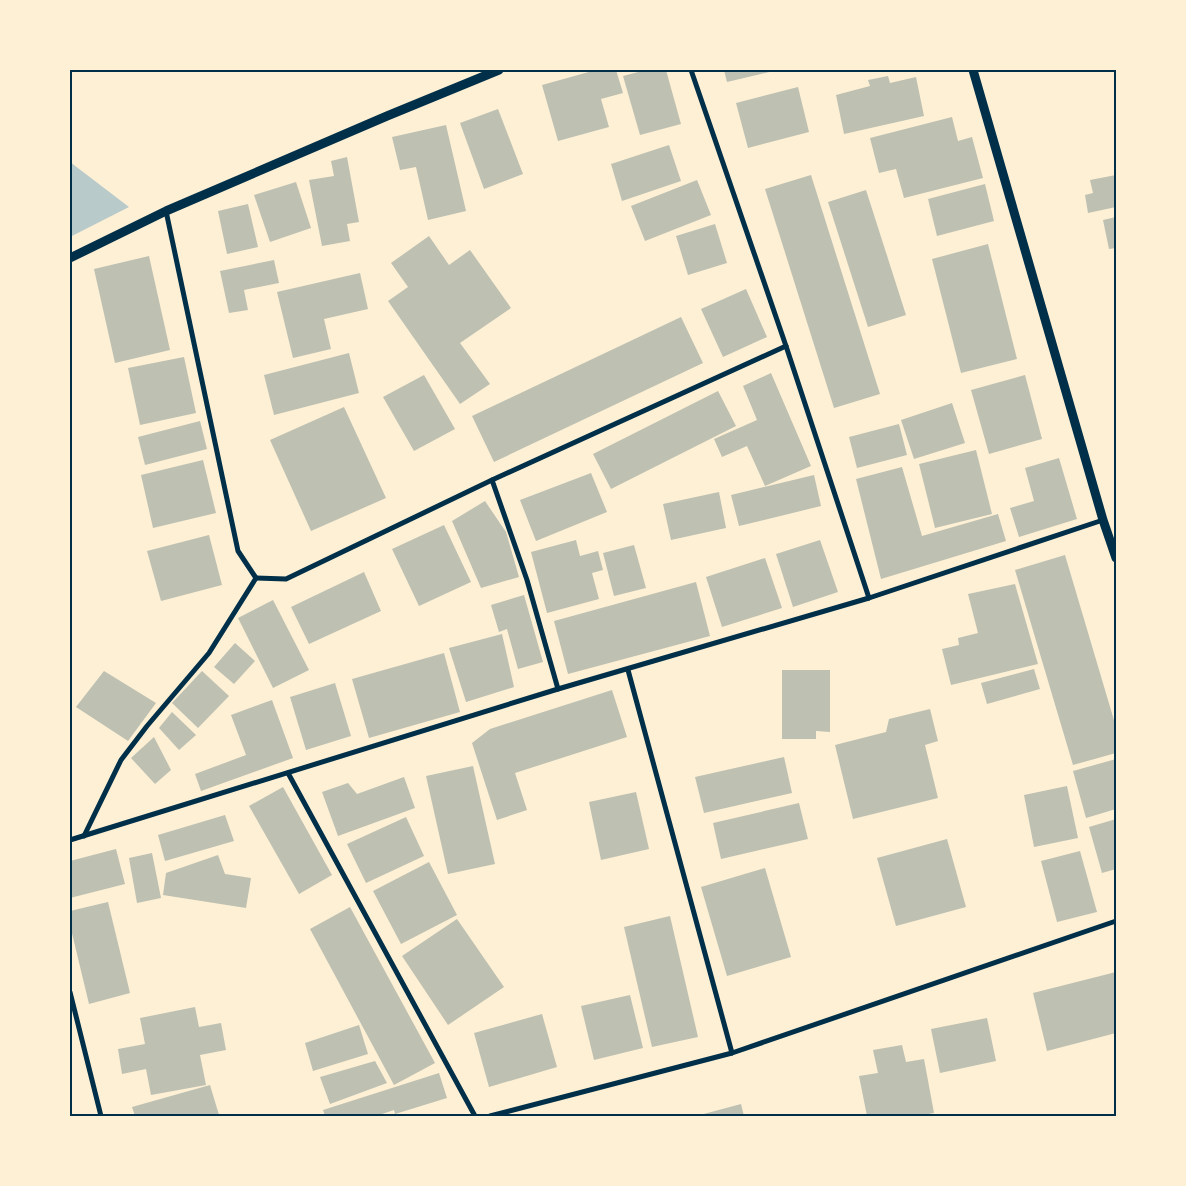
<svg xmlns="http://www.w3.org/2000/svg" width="1186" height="1186" viewBox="0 0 1186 1186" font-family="'Exo 2',sans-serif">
  <rect width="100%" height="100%" fill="#fdf0d5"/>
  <!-- green -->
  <polygon fill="#b9caca" points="70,162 129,207 70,237"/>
  <!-- building -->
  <g fill="#bec0b2">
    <polygon points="596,70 616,70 623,93 601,99 609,127 558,141 542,85"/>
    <polygon points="646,70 666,70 681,124 640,135 623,76"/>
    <polygon points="724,70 774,70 774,71 727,82"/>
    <polygon points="888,76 890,83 916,77 924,116 844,134 836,95 870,86 868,80"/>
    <polygon points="798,87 809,132 748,148 736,103"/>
    <polygon points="498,109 523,174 484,189 460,123"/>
    <polygon points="952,117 958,141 972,137 983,178 904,198 896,169 879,173 870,138"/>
    <polygon points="446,125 466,211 428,220 416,167 400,170 392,137"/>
    <polygon points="669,145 681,181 622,201 611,164"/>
    <polygon points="347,157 359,222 347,224 350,241 322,246 309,180 334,176 331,161"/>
    <polygon points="811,175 880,394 834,408 765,189"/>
    <polygon points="1116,175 1116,207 1088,213 1085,195 1093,193 1090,180"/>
    <polygon points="697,180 711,215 645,241 631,206"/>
    <polygon points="296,182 311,228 270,242 254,195"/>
    <polygon points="985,184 994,221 937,236 928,199"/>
    <polygon points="866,190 906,315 868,327 828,202"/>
    <polygon points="248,204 258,247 227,254 218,211"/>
    <polygon points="1116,217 1116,248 1109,249 1103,220"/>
    <polygon points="715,224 727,263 688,275 676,236"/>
    <polygon points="429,236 449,265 470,250 511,308 460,343 490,384 460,404 388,301 408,287 391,263"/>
    <polygon points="988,244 1017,359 961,373 932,259"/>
    <polygon points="149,256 170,350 115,363 94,269"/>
    <polygon points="274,260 279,283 244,290 248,310 229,313 220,271"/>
    <polygon points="360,273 368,309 324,319 331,349 293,358 277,292"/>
    <polygon points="746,289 767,337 723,357 701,309"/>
    <polygon points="681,317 703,363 494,462 472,416"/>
    <polygon points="349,353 359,393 274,415 264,375"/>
    <polygon points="184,357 196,413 140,425 128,368"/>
    <polygon points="771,373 811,466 765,486 747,446 722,457 714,439 757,420 743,386"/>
    <polygon points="424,375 455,429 414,451 383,397"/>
    <polygon points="1025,375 1042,439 989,454 971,390"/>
    <polygon points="718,391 736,426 611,489 593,454"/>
    <polygon points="952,403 965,443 914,459 901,420"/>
    <polygon points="344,407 386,498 311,531 270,440"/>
    <polygon points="200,421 207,449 145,465 138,437"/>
    <polygon points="899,424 907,455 857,468 849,437"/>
    <polygon points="976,450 992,514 935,528 919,464"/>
    <polygon points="1059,458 1077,519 1019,537 1010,508 1034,501 1025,468"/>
    <polygon points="203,460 216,513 153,528 141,475"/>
    <polygon points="902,467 922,536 998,514 1006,541 881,579 856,479"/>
    <polygon points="591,473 607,512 536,541 520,500"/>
    <polygon points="814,475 821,506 739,526 731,495"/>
    <polygon points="719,492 726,528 671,540 663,504"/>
    <polygon points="485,501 506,532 519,577 481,588 452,521"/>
    <polygon points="444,525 471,582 419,606 392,549"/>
    <polygon points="209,535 222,585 161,601 147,551"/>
    <polygon points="576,540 580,556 598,551 603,570 592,573 599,599 547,613 531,552"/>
    <polygon points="820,540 838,592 793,607 776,554"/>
    <polygon points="634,545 646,588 614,596 603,553"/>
    <polygon points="1065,555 1116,727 1116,753 1073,765 1015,570"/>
    <polygon points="765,558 782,608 722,627 706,577"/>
    <polygon points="364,572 381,611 309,644 291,607"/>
    <polygon points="696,582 710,636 568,674 554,621"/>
    <polygon points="1015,584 1038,664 951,685 942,649 959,645 958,638 978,633 968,594"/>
    <polygon points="524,595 543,662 518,669 507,629 499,632 491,605"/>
    <polygon points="273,600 309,670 273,688 238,618"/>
    <polygon points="502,634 514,687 466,702 449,648"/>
    <polygon points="235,643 255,661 234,684 214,667"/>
    <polygon points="444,653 460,712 369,738 352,679"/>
    <polygon points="1034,669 1040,689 987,704 981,683"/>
    <polygon points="782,670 830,670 830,732 816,731 816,739 782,739"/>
    <polygon points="104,671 156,703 128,741 76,707"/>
    <polygon points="202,671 229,696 198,728 172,703"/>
    <polygon points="335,683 351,736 306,750 290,697"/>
    <polygon points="612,690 627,737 515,773 527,810 497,820 472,743 490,729"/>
    <polygon points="272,700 293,758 201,791 195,774 246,755 231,715"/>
    <polygon points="930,709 938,741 925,745 938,798 853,819 835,745 886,732 889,719"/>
    <polygon points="172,712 196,735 179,750 159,728"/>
    <polygon points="154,737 171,770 155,784 131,758"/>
    <polygon points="784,757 792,793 704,813 695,777"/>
    <polygon points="1116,759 1116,809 1086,818 1073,771"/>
    <polygon points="473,766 495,864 448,874 426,776"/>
    <polygon points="404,777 415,808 338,836 322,792 348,783 357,794"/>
    <polygon points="1067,786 1078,838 1034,847 1024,795"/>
    <polygon points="283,787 332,875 299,894 249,806"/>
    <polygon points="636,792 649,849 601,860 589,802"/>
    <polygon points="799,803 808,839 721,859 713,823"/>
    <polygon points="225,815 234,841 165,861 158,835"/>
    <polygon points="406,817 424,856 366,883 347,844"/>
    <polygon points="1116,819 1116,869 1102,873 1089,827"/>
    <polygon points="947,839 966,907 896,926 877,858"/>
    <polygon points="116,849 125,884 70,898 70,861"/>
    <polygon points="1080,851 1097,912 1057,922 1041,861"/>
    <polygon points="152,853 161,898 137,903 129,858"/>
    <polygon points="218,855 225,874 251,878 246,908 163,895 166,873"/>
    <polygon points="429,862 457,915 401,944 373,891"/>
    <polygon points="765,868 791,957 727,976 701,887"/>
    <polygon points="108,902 130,993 89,1004 70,925 70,911"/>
    <polygon points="350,907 435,1063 394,1085 310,929"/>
    <polygon points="670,916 698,1037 652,1047 624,927"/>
    <polygon points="457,919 504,987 448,1025 402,956"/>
    <polygon points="1116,972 1116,1033 1047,1051 1033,993"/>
    <polygon points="630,995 643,1048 594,1060 581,1006"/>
    <polygon points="195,1007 199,1027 221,1023 226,1050 200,1055 206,1085 151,1095 146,1069 122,1074 118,1049 145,1044 140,1018"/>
    <polygon points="542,1014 557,1067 489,1087 474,1033"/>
    <polygon points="987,1018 996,1061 940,1073 931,1029"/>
    <polygon points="359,1025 368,1054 313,1071 305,1043"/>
    <polygon points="902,1045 906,1062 924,1059 934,1113 918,1116 867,1116 859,1076 878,1073 873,1050"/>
    <polygon points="375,1061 387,1083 330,1104 320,1077"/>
    <polygon points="439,1073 447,1098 395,1114 394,1110 376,1116 325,1116 323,1110"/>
    <polygon points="210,1085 219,1115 135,1116 132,1107"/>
    <polygon points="741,1104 744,1116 700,1116 700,1115"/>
  </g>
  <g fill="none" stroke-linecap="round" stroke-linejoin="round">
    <!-- minor -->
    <g stroke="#003049" stroke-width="5">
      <polyline points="166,211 238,551 256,578"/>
      <polyline points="492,480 527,580 558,689"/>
      <polyline points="256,578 286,579 492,480 786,346"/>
      <polyline points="869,598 1103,520"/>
      <polyline points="628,670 732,1053"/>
      <polyline points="288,773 475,1116"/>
      <polyline points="84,836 121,760 147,726 209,653 256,578"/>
      <polyline points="70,840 558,689 869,598 786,346 691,70"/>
      <polyline points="70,992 101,1116"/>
      <polyline points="490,1116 732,1053 1116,921"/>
    </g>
    <!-- tertiary -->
    <g stroke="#003049" stroke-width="9">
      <polyline points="973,70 1103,520 1116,558"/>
      <polyline points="70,258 166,211 387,116 499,70"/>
    </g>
  </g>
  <!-- border -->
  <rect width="1186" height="1186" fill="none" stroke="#fdf0d5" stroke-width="142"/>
  <rect x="71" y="71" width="1044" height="1044" fill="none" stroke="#003049" stroke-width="2"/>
</svg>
